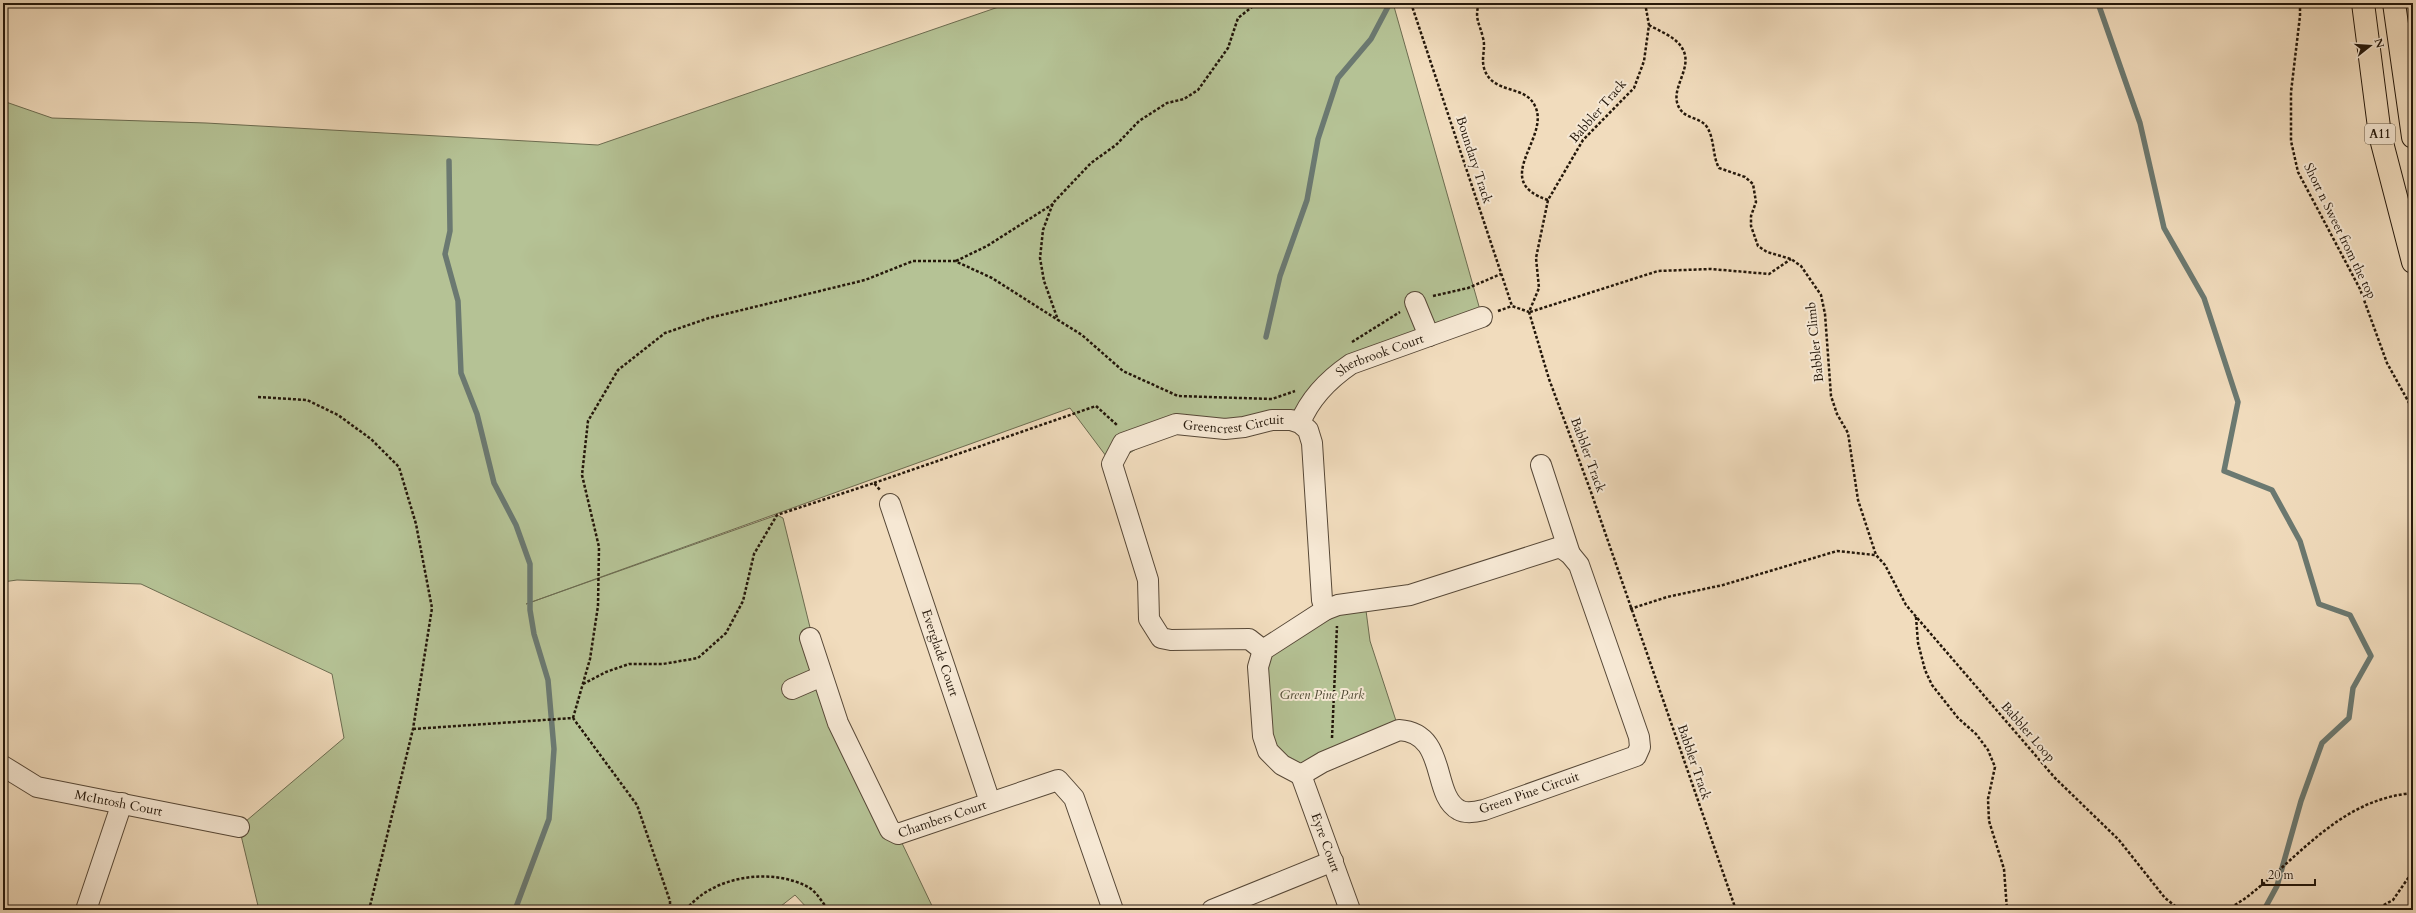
<svg xmlns="http://www.w3.org/2000/svg" width="2416" height="913" viewBox="0 0 2416 913" font-family="Cardo,serif">
  <rect width="100%" height="100%" fill="#f1dcbd"/>
  <filter id="stains"><feTurbulence type="fractalNoise" baseFrequency=".005" numOctaves="4"/><feColorMatrix values="0 0 0 0 .2 0 0 0 0 .09 0 0 0 0 .02 0 0 0 .5 -.17"/></filter>
  <radialGradient id="worn" r=".72"><stop offset=".6" stop-color="#630" stop-opacity="0"/><stop offset="1" stop-color="#630" stop-opacity=".3"/></radialGradient>
  <!-- green -->
  <g fill="#b5c295" stroke="#6c6c50">
    <polygon points="1010,3 1393,3 1482,317 1351,364 1291,420 1176,424 1112,464 1070,408 526,604 777,515 783,518 822,676 934,910 809,910 795,895 776,910 259,910 239,827 344,738 332,674 141,584 17,580 3,582 3,101 52,118 206,123 598,145"/>
    <polygon points="1365,603 1370,641 1399,730 1301,775 1268,751 1263,650 1302,623"/>
  </g>
  <g fill="none" stroke-linecap="round" stroke-linejoin="round">
    <!-- stream -->
    <g stroke="#6b7971" stroke-width="5.5">
      <polyline points="2098,3 2140,123 2164,228 2204,298 2238,402 2224,471 2272,490 2300,541 2319,604 2350,615 2371,656 2353,688 2349,718 2322,743 2301,801 2277,886 2264,910"/>
      <polyline points="449,161 450,231 445,254 458,301 461,373 477,414 494,483 516,525 530,564 530,610 534,634 548,680 554,749 549,819 515,910"/>
      <polyline points="1266,337 1280,276 1307,200 1318,139 1338,78 1371,39 1390,3"/>
    </g>
    <defs>
      <g id="street">
        <polyline points="1415,302 1429,336"/>
        <path id="s1" d="M1300 423C1310 398 1329 379 1351 364L1482 317"/>
        <polyline points="1541,465 1570,554"/>
        <path id="s2" d="M890 504 990 802"/>
        <path d="M1560 547 1570 554 1579 565 1639 737 1640 747 1636 756 1484 810C1476 812 1466 814 1459 810 1431 795 1448 733 1399 730L1323 762 1301 775 1282 765 1268 751 1263 736 1258 667 1263 650 1325 610 1338 605 1410 595Z"/>
        <path id="s3" d="M810 638 838 723 890 830 898 834 1058 780 1074 798 1113 910"/>
        <path id="s4" d="M1263 650 1249 639 1171 640 1161 638 1149 619 1148 580 1112 464 1123 443 1176 424 1225 429 1244 427 1272 420H1291L1300 423 1308 430 1312 443 1322 600 1325 610"/>
        <polyline points="792,689 822,676"/>
        <path id="s5" d="M3 766 37 787 239 827"/>
        <path id="s6" d="M1301 775 1350 910"/>
        <polyline points="86,910 122,803"/>
        <polyline points="1212,910 1333,861"/>
      </g>
      <g id="primary">
        <polyline points="2363,3 2380,135 2413,262"/>
        <polyline points="2394,3 2413,137"/>
      </g>
    </defs>
    <!-- street casing -->
    <use href="#street" stroke="#574837" stroke-width="22"/>
    <!-- primary casing -->
    <use href="#primary" stroke="#24170a" stroke-width="24"/>
    <!-- path -->
    <g stroke="#24170a" stroke-width="2.5" stroke-dasharray="3 2" stroke-linecap="butt">
      <polyline points="1257,3 1238,18 1228,48 1198,90 1184,99 1167,103 1139,121 1116,145 1091,163 1053,203 1043,230 1040,258 1044,281 1058,320 1082,335 1123,371 1178,396 1272,399 1295,391"/>
      <polyline points="1411,3 1512,306 1529,312"/>
      <path d="M1479 3C1474 19 1480 24 1483 38 1486 48 1481 58 1484 68 1492 95 1525 84 1535 106 1551 138 1489 181 1548 200"/>
      <polyline points="1645,3 1649,25 1644,61 1634,88 1583,140 1548,200 1536,258 1539,288 1529,312 1549,379 1591,492 1736,910"/>
      <polyline points="2300,3 2300,16 2291,92 2291,141 2298,172 2360,289 2387,363 2413,410"/>
      <path d="M1649 25C1659 31 1676 37 1682 48 1695 68 1667 90 1680 109 1686 119 1700 117 1707 127 1715 140 1712 155 1719 168L1745 177 1753 184 1756 202 1751 216V226L1758 246 1767 252 1791 259 1801 266 1821 295 1825 314 1831 396 1837 414 1848 433 1858 500 1876 555 1885 565 1906 605 2055 778 2119 840 2165 898 2180 910"/>
      <polyline points="956,261 987,246 1053,204"/>
      <polyline points="1433,296 1468,288 1501,274"/>
      <polyline points="1498,311 1512,306"/>
      <polyline points="1530,312 1658,271 1711,269 1769,274 1791,259"/>
      <polyline points="1352,342 1400,312"/>
      <polyline points="258,397 307,400 338,415 371,439 399,467 416,524 432,608 413,729 369,910"/>
      <polyline points="874,483 1096,406 1117,425"/>
      <polyline points="1630,609 1667,597 1723,585 1837,551 1875,555"/>
      <polyline points="1916,617 1918,643 1925,670 1932,685 1958,718 1976,734 1988,750 1995,767 1988,799 1989,821 2004,869 2007,910"/>
      <polyline points="583,684 606,672 629,664 663,664 698,658 726,633 743,601 754,554 777,515 874,483 880,490"/>
      <polyline points="573,718 590,659 598,606 599,547 582,475 588,421 618,370 665,333 709,318 865,280 913,261 955,261 992,278 1058,320"/>
      <polyline points="413,729 573,718 637,805 670,901 670,910"/>
      <polyline points="1332,738 1337,626"/>
      <path d="M686 910C712 876 771 867 808 887 816 891 823 903 828 910"/>
      <path d="M2226 910C2246 900 2260 886 2277 872 2318 835 2355 798 2413 793"/>
      <polyline points="2375,910 2393,900 2413,871"/>
    </g>
    <!-- street -->
    <use href="#street" stroke="#f6e8d4" stroke-width="20"/>
    <!-- primary -->
    <use href="#primary" stroke="#f1dcbd" stroke-width="22"/>
  </g>
  <g text-anchor="middle" dominant-baseline="central" stroke-width="4" stroke-linejoin="round" paint-order="stroke">
    <!-- shield labels -->
    <rect fill="#f6e8d4" stroke="#635647" stroke-width="1" x="2365" y="124" width="30" height="20" rx="3"/>
    <g font-size="12" font-weight="bold" fill="#24170a">
      <text x="2380" y="134">A11</text>
    </g>
    <!-- street labels -->
    <g font-size="13" fill="#24170a" stroke="#f6e8d4">
      <text transform="translate(1598 111) rotate(-49)">Babbler Track</text>
      <text transform="translate(1474 160) rotate(72)">Boundary Track</text>
      <text transform="translate(2340 231) rotate(64)">Short n Sweet from the top</text>
      <text transform="translate(1815 342) rotate(-96)">Babbler Climb</text>
      <text stroke="none"><textPath href="#s1" startOffset="109">Sherbrook Court</textPath></text>
      <text stroke="none"><textPath href="#s4" startOffset="427">Greencrest Circuit</textPath></text>
      <text transform="translate(1588 455) rotate(70)">Babbler Track</text>
      <text stroke="none"><textPath href="#s2" startOffset="157">Everglade Court</textPath></text>
      <text transform="translate(2028 732) rotate(49)">Babbler Loop</text>
      <text transform="translate(1694 762) rotate(71)">Babbler Track</text>
      <text transform="translate(1529 793) rotate(-19)">Green Pine Circuit</text>
      <text stroke="none"><textPath href="#s5" startOffset="123">McIntosh Court</textPath></text>
      <text stroke="none"><textPath href="#s3" startOffset="264">Chambers Court</textPath></text>
      <text stroke="none"><textPath href="#s6" startOffset="72">Eyre Court</textPath></text>
    </g>
    <!-- park labels -->
    <g font-size="13" font-style="italic" fill="#504a34" stroke="#f6e8d4">
      <text x="1322" y="695">Green Pine Park</text>
    </g>
  </g>
  <!-- margin -->
  <rect width="2416" height="913" fill="none" stroke="#f1dcbd" stroke-width="16"/>
  <rect x="4" y="4" width="2408" height="905" fill="none" stroke="#24170a" stroke-width="2"/>
  <rect x="8" y="8" width="2400" height="897" fill="none" stroke="#24170a"/>
  <!-- north arrow -->
  <g transform="translate(2370 46) rotate(73)" stroke="#f6e8d4" stroke-width="3" paint-order="stroke">
  <path d="M0-3L7 15L0 10L-7 15Z" fill="#24170a"/>
  <text y="-6" font-size="11" font-weight="bold" text-anchor="middle" fill="#24170a">N</text>
  </g>
  <!-- scale -->
  <path d="M2262 879v6h53v-6" fill="none" stroke="#24170a" stroke-width="2"/>
  <text x="2268" y="879" font-size="12" fill="#24170a" stroke="#f6e8d4" stroke-width="3" paint-order="stroke">20 m</text>
  <rect width="100%" height="100%" filter="url(#stains)"/>
  <rect width="100%" height="100%" fill="url(#worn)"/>
</svg>
